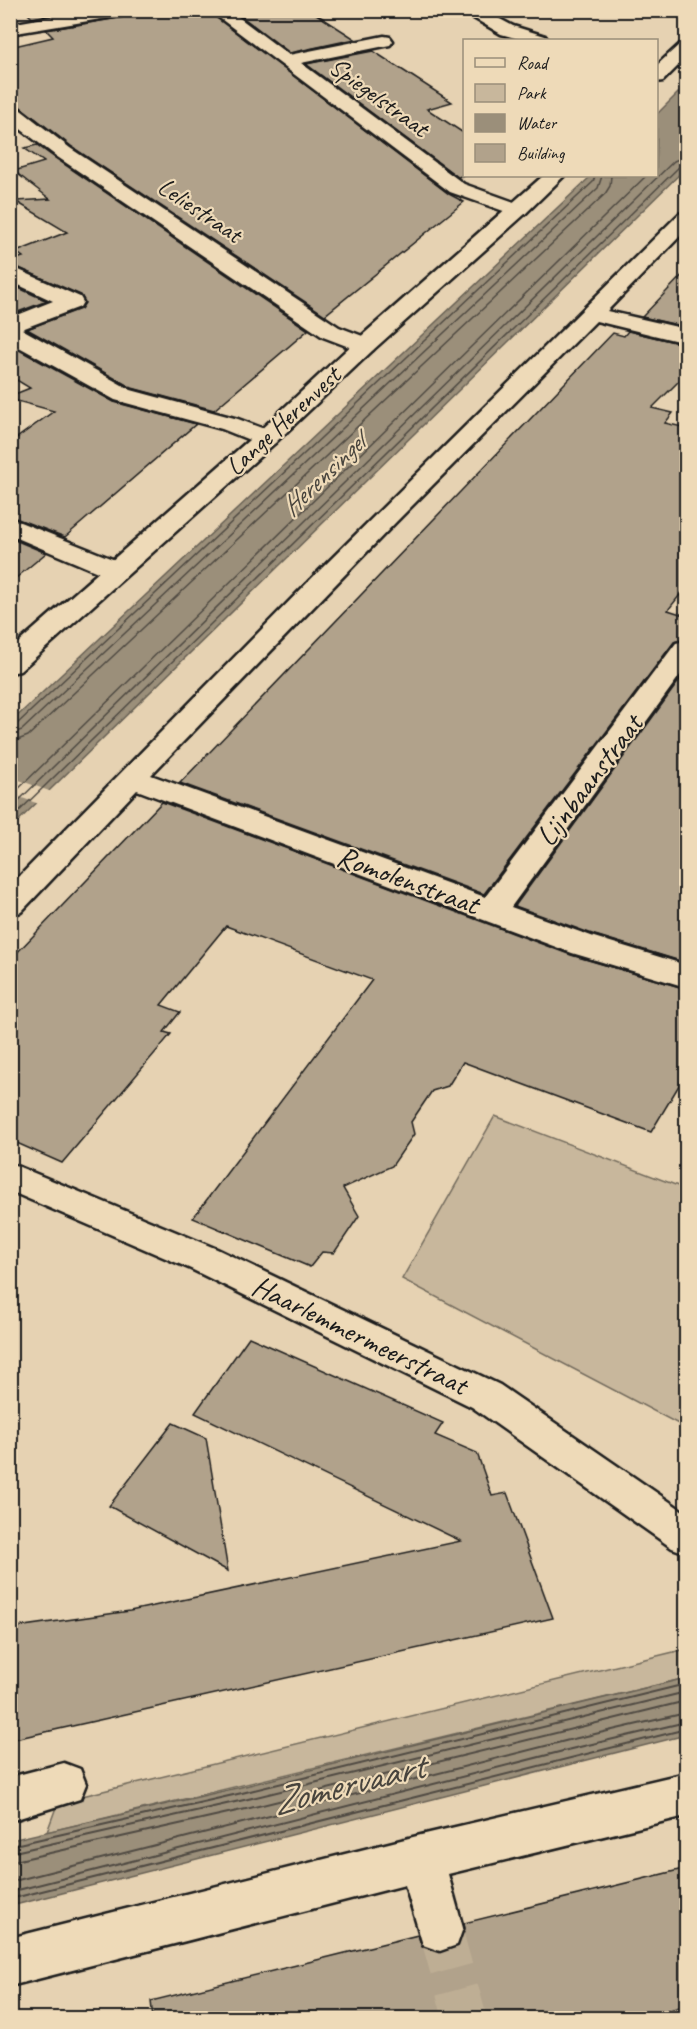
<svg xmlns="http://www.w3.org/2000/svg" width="697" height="2029" viewBox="0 0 697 2029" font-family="Caveat,sans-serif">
  <rect width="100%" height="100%" fill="#e6d2b2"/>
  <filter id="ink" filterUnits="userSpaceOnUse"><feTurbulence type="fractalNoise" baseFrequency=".0167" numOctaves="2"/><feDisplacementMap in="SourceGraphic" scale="12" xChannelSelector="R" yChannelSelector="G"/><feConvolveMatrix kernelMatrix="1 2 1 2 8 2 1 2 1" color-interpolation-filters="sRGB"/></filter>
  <g filter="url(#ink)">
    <!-- green -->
    <g fill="#c8b79c" stroke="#726a5c" stroke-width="1.5">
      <polygon points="495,1116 686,1189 686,1428 402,1279"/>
      <polygon points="686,1649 686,1678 47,1832 58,1802"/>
    </g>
    <!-- water -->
    <g fill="#9b8f7a" stroke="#686154" stroke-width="1.5">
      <polygon points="686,85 686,168 11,828 11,722 591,176 656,176 657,114"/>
      <polygon points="686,1678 686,1735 11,1906 11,1840 241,1787"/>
    </g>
    <!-- pier -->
    <polygon fill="#e6d2b2" points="11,777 52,792 39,804 11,794"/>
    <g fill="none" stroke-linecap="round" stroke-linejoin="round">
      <!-- shore-far1 -->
      <g stroke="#4f4a42" stroke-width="1.5">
        <polyline points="10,726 17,724 593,182 595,176"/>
        <polyline points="10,734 22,730 598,188 602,176"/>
        <polyline points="10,743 28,736 605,194 610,186 611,176"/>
        <polyline points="10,797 646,176"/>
        <polyline points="10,809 674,161 686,156"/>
        <polyline points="10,820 680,166 686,164"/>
      </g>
      <!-- shore -->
      <g stroke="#4f4a42" stroke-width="2">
        <polyline points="10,1846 242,1793 686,1684"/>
        <polyline points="10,1853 244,1800 686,1692"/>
        <polyline points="10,1862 246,1809 686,1701"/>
        <polyline points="10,1882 569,1740 686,1713"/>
        <polyline points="10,1892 571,1749 686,1722"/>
        <polyline points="10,1899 686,1729"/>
      </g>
    </g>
    <!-- building -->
    <g fill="#b1a28b" stroke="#1c1c1c" stroke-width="1.5">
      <polygon points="24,10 74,10 32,18"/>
      <polygon points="135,10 207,10 449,194 464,202 325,315 71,146 18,105 10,103 10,47 53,37 46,30 125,17"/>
      <polygon points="233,10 310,10 355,39 290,53"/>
      <polygon points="373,51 452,102 427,109 465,134 465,175 458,177 306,64"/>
      <polygon points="37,145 55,158 308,330 214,410 132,388 27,329 81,309 85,303 81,295 10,264 10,261 23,257 16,252 67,232 15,201 50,199 14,171 44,162 24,148"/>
      <polygon points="687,270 687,327 642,317"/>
      <polygon points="10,284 47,301 10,315"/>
      <polygon points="628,331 687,345 687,373 652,408 673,413 665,423 687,428 687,586 668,610 687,616 687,639 674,642 484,894 180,783 613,333 624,336"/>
      <polygon points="10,345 114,402 196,424 65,537 10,516 10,443 54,411 10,399 10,396 30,388 10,376"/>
      <polygon points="10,538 46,553 10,583"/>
      <polygon points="687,670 687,963 595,935 515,906"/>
      <polygon points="162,802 571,955 687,989 687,1072 651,1132 463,1062 448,1086 432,1091 411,1122 414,1134 392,1166 343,1188 359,1216 334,1253 322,1252 310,1267 193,1218 372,980 226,926 161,1005 180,1012 164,1032 171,1034 62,1163 10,1140 10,960"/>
      <polygon points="249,1337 443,1423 435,1435 477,1453 492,1496 507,1493 553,1618 10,1740 10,1628 130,1611 461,1541 195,1413"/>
      <polygon points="173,1423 206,1438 228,1571 109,1506"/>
      <polygon points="687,1868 687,2005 637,2019 153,2019 151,2001 418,1935 422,1947 441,1953 459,1946 465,1929 464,1923"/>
    </g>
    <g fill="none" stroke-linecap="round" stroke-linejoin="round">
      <!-- minor-tunnel -->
      <polyline stroke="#beae94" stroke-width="43" stroke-dasharray="43 21" stroke-linecap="butt" points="440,1928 465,2018"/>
      <defs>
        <g id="minor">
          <polygon points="90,10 133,10 125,15 10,34 10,24"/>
          <polygon points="209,10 229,10 289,55 384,36 390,37 393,41 390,45 301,63 464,184 525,206 528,210 525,214 518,216 450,192"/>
          <polygon points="460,10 483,10 513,26 545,36 548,40 522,40 501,34"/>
          <polygon points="10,105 17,107 70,148 339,327 373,340 376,345 373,350 365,352 357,350 323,337 56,156 10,121"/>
          <polygon points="686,212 686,230 607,311 686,329 686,343 596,321 396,522 151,775 485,897 676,643 686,641 686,667 511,907 594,937 686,965 686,987 572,953 137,790 21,912 10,915 10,886 315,575 679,214"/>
          <polygon points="10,266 80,297 83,302 80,307 22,329 131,390 238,419 275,433 278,438 275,443 266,445 257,443 222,429 115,400 10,342 10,318 53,301 10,281"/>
          <polygon points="10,518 125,564 129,570 125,576 116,578 107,576 10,535"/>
          <polygon points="10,1163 217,1249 500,1385 686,1513 686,1553 672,1548 472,1407 191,1269 10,1191"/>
          <polygon points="64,1763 80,1769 86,1784 80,1799 10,1821 10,1777"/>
          <polygon points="686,1773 686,1816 448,1874 463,1928 457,1945 440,1951 423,1945 405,1885 10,1986 10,1938 421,1835"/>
        </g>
        <g id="major">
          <polygon points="686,43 686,58 663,81 656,82 656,66 680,44"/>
          <polygon points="543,176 564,176 525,214 373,350 275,443 20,671 10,673 10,650 257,433 357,340"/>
        </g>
      </defs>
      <!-- minor casing -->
      <use href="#minor" stroke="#1c1c1c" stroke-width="5"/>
      <!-- major casing -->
      <use href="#major" stroke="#1c1c1c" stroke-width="5"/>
      <!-- minor -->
      <use href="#minor" fill="#eedab8" fill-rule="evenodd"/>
      <!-- major -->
      <use href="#major" fill="#eedab8" fill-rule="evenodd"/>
    </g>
  </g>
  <g text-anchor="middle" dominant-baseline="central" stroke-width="4.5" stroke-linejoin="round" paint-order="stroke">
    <!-- far-street labels -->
    <g font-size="26" fill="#1c1c1c" stroke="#eedab8">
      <text transform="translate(379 97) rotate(36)">Spiegelstraat</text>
      <text transform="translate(200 210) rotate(34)">Leliestraat</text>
      <text transform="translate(283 421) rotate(-43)">Lange Herenvest</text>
    </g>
    <!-- far-water labels -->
    <g font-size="27" font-style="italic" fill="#48443d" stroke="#eedab8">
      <text transform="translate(323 475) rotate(-44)">Herensingel</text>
    </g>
    <!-- street labels -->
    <g font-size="30" fill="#1c1c1c" stroke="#eedab8">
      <text transform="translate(589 780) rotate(-53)">Lijnbaanstraat</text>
      <text transform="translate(408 880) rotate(20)">Romolenstraat</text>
      <text transform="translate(360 1335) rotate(26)">Haarlemmermeerstraat</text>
    </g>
    <!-- near-water labels -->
    <g font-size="39" font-style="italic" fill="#48443d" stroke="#eedab8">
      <text transform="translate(348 1784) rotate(-14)">Zomervaart</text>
    </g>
  </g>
  <!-- margin -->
  <rect width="697" height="2029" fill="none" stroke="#eedab8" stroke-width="36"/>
  <rect x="18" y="18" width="661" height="1993" fill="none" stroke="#1c1c1c" stroke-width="2" filter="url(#ink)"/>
  <!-- legend -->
  <rect x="463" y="39" width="195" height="138" fill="#eedab8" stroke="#9a8e7a" stroke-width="1.5"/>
  <rect x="475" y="58" width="30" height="9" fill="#eedab8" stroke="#9a8e7a" stroke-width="1.5"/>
  <text x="517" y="69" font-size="18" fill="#1c1c1c">Road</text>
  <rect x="475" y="84" width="30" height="18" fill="#c8b79c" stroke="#9a8e7a" stroke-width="1.5"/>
  <text x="517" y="99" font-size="18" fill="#1c1c1c">Park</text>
  <rect x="475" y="114" width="30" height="18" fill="#9b8f7a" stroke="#9a8e7a" stroke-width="1.5"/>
  <text x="517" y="129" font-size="18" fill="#1c1c1c">Water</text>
  <rect x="475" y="144" width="30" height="18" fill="#b1a28b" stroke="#9a8e7a" stroke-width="1.5"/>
  <text x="517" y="159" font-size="18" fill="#1c1c1c">Building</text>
</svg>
